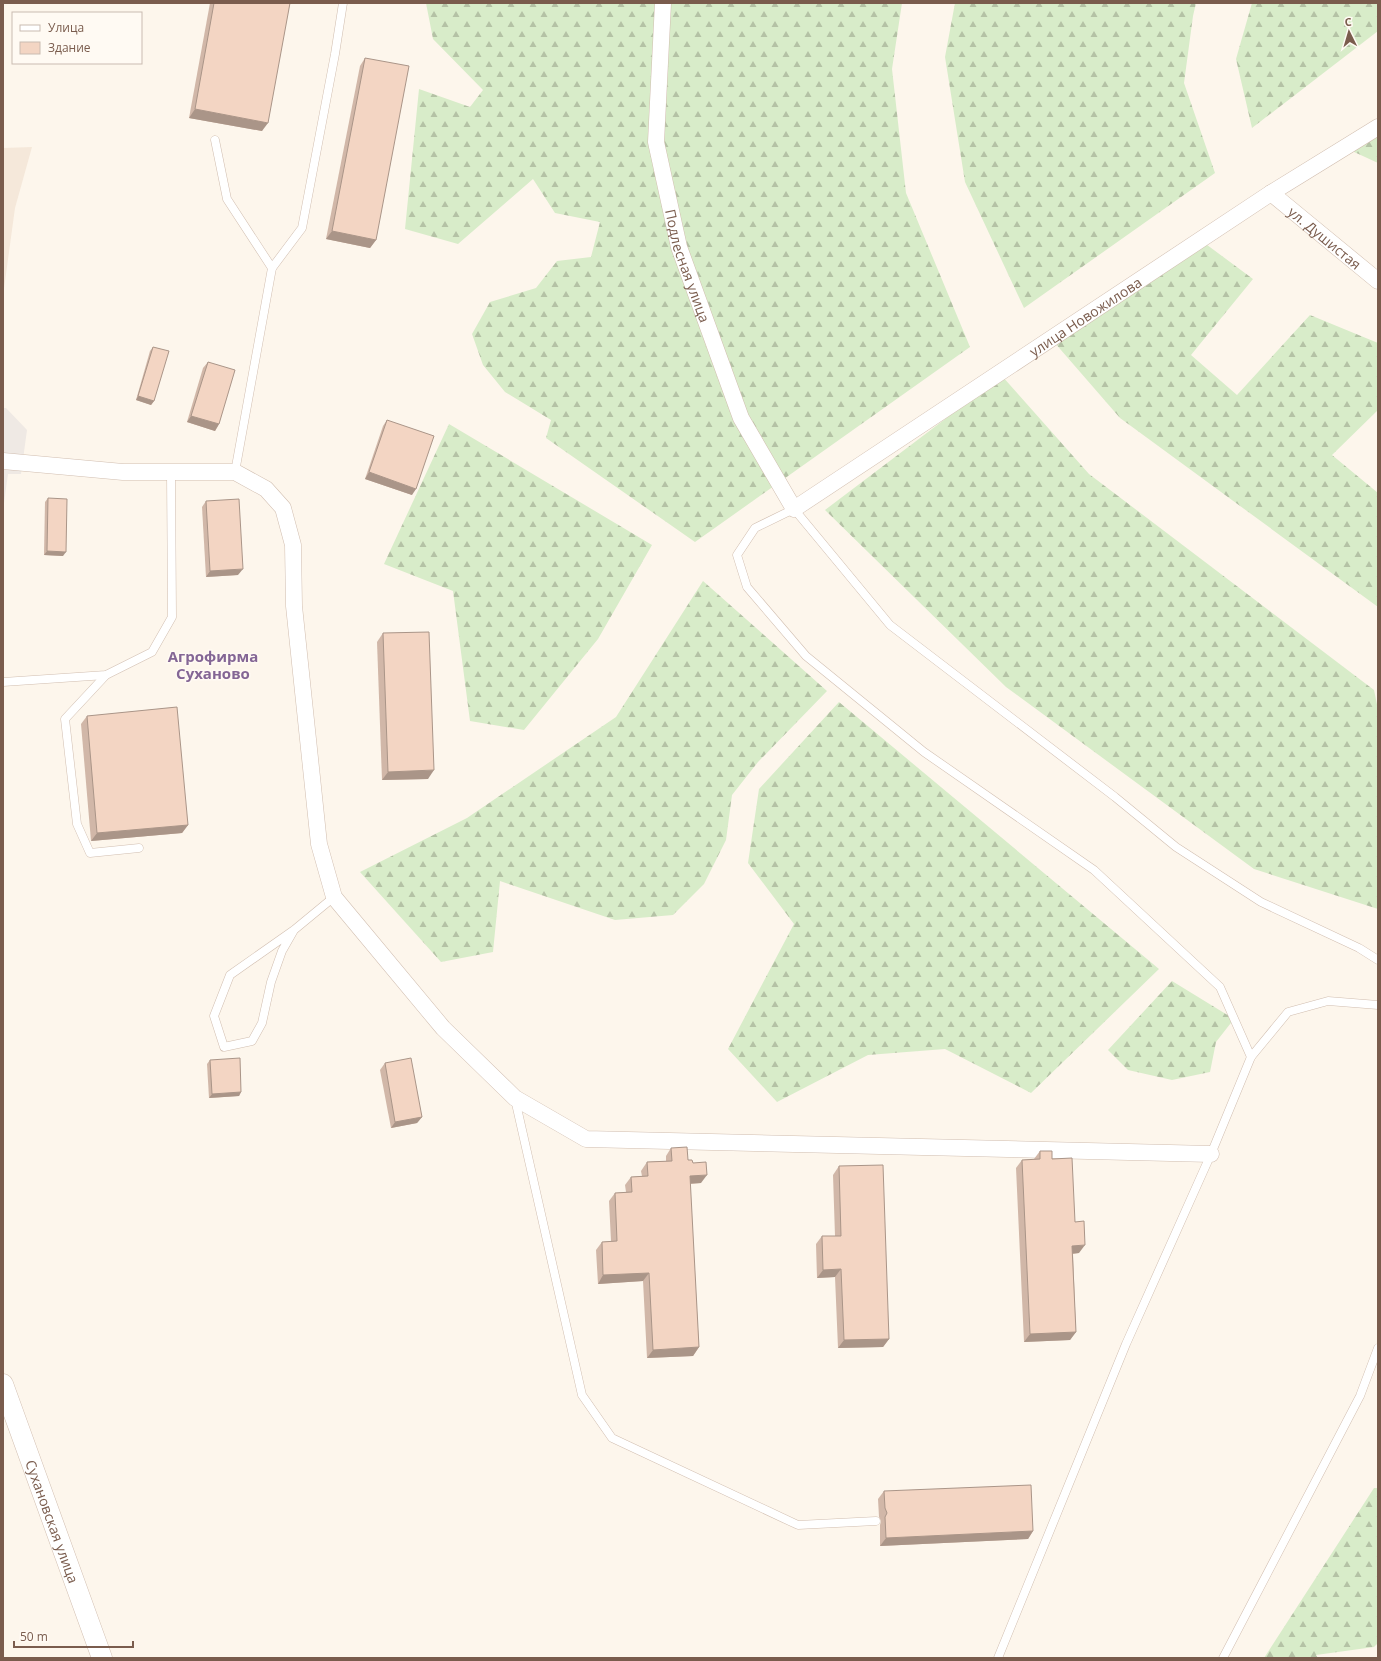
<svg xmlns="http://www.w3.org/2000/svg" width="1381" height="1661" viewBox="0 0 1381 1661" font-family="'Open Sans',sans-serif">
  <defs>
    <pattern id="forest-firs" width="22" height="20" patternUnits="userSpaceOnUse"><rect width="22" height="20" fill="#d8ecc9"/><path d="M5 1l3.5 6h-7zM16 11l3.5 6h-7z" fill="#b4c2a5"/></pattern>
  </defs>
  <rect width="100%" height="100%" fill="#fdf6ec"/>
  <!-- residential -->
  <polygon fill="#f5e8da" points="32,147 15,208 3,296 3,148"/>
  <!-- industrial -->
  <polygon fill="#efe9e4" points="3,408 6,408 27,430 21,474 8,474 3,510"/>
  <!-- forest -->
  <g fill="url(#forest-firs)">
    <polygon points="426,3 902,3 892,69 906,193 970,347 695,542 546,438 551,420 505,392 483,365 472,334 490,302 536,288 557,261 591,257 600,222 555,213 533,179 458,244 405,229 419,89 470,107 483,90 433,39"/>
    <polygon points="955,3 1196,3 1193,16 1184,83 1215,173 1024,308 965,182 945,57"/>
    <polygon points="1252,3 1378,3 1378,31 1252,128 1236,59"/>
    <polygon points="1378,137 1378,163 1352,151"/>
    <polygon points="1195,236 1253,279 1191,355 1237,395 1310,315 1378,343 1378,410 1332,455 1378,493 1378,607 1120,418 1054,342"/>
    <polygon points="1002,376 1089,474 1374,690 1378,709 1378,909 1254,869 1006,687 825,510"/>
    <polygon points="449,424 652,545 598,639 524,730 470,721 453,591 384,564"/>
    <polygon points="703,581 827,691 758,762 732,795 726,840 704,884 673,915 615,920 500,881 493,952 441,962 360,872 467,818 616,717"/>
    <polygon points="839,702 1159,969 1031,1093 945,1049 868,1055 777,1102 728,1049 794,924 748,863 759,789"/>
    <polygon points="1172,981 1234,1019 1216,1042 1210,1072 1172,1080 1128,1070 1108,1050"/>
    <polygon points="1374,1488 1378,1488 1378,1643 1374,1647 1316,1655 1318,1658 1264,1658"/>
  </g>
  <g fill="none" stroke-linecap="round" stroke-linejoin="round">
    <defs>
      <g id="service">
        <polyline points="215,140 227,199 272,268"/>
        <polyline points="235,472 272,268 302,228 335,54 343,3"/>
        <polyline points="106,675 65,719 77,824 90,853 139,848"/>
        <polyline points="3,682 106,675 152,652 172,617 171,472"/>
        <polyline points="294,930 282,951 271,982 262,1023 252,1041 224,1047 214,1016 230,975 294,930 334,897"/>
        <polyline points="1251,1057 1220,987 1094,870 924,752 806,656 747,587 737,555 755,528 794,509 890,625 1115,797 1176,847 1261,902 1359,948 1378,960"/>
        <polyline points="515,1099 582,1395 612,1438 798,1525 876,1521"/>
        <polyline points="998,1658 1126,1344 1211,1154 1251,1057 1288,1012 1328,1001 1378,1005"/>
        <polyline points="1223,1658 1360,1396 1378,1348"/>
      </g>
      <g id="minor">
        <path id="s1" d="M663 3 656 142 679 247 741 418 794 509 1271 193 1378 127"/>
        <path id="s2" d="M1271 193 1378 281"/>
        <polyline points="3,461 123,472 235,472 266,489 283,508 293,545 294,606 319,844 334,897 443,1028 515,1098 586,1139 1211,1154"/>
      </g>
      <g id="tertiary">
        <path id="s3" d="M3 1384 102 1658"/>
      </g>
    </defs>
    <!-- service casing -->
    <use href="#service" stroke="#d1beb0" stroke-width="9"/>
    <!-- minor casing -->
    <use href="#minor" stroke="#d1beb0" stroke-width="17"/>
    <!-- tertiary casing -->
    <use href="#tertiary" stroke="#d1beb0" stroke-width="21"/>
    <!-- service -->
    <use href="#service" stroke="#fff" stroke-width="8"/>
    <!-- minor -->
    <use href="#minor" stroke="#fff" stroke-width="16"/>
    <!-- tertiary -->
    <use href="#tertiary" stroke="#fff" stroke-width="20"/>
  </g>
  <!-- wall -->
  <g fill="#d1b7a8">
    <polygon points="210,3 290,3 262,131 189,118"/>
    <polygon points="365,58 376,240 370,248 326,239 360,66"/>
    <polygon points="153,347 154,401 151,405 136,400 150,351"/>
    <polygon points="208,362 219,424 215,431 187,422 203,368"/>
    <polygon points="387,420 412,495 365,479 383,426"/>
    <polygon points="48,498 63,556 44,555 45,502"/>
    <polygon points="206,501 238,575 206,577 202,507"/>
    <polygon points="383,633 428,779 382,780 377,642"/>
    <polygon points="87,716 188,825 182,833 91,841 81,724"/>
    <polygon points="210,1060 241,1092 239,1096 209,1098 207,1064"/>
    <polygon points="385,1063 422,1117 417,1123 391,1128 380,1070"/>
    <polygon points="671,1148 693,1163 701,1183 690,1184 699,1347 693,1356 647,1358 643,1281 598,1284 596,1250 602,1242 611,1241 609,1201 615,1193 626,1192 625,1185 631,1177 642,1176 641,1171 647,1162 666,1161 666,1156"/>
    <polygon points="1040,1151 1052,1159 1075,1222 1079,1253 1073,1254 1076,1332 1070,1340 1024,1342 1016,1168 1022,1160 1034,1159"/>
    <polygon points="839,1166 889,1339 883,1347 838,1348 835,1277 817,1278 816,1244 822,1236 835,1236 833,1175"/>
    <polygon points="884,1491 1033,1531 1028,1539 880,1546 880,1525 881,1521 879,1517 878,1499"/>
  </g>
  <!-- shaded-wall -->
  <g fill="#aa9588">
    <polygon points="195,109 268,123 262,131 189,118"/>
    <polygon points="332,231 376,240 370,248 326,239"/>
    <polygon points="138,396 154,401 151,405 136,400"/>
    <polygon points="191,416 219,424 215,431 187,422"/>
    <polygon points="369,472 416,489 412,495 365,479"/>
    <polygon points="47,551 66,552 63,556 44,555"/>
    <polygon points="243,569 238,575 206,577 210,571"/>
    <polygon points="434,770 428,779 382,780 388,772"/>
    <polygon points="188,825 182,833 91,841 97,833"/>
    <polygon points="241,1092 239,1096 209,1098 212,1094"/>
    <polygon points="422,1117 417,1123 391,1128 395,1122"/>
    <polygon points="707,1175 701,1183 684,1184 690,1176"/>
    <polygon points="1085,1245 1079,1253 1067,1254 1072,1246"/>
    <polygon points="841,1269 835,1277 817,1278 823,1270"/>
    <polygon points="649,1273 643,1281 598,1284 603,1275"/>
    <polygon points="1076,1332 1070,1340 1024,1342 1030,1334"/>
    <polygon points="889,1339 883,1347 838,1348 844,1340"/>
    <polygon points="699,1347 693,1356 647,1358 653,1350"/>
    <polygon points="1033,1531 1028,1539 880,1546 886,1538"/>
  </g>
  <!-- building -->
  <g fill="#f3d5c3" stroke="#aa9588">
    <polygon points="214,3 290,3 268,123 195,109"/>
    <polygon points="365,58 409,66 376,240 332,231"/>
    <polygon points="153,347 169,351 154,401 138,396"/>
    <polygon points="208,362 235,370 219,424 191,416"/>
    <polygon points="387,420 434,436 416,489 369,472"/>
    <polygon points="48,498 67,499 66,552 47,551"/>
    <polygon points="239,499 243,569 210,571 206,501"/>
    <polygon points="429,632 434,770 388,772 383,633"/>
    <polygon points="177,707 188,825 97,833 87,716"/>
    <polygon points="240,1058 241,1092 212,1094 210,1060"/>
    <polygon points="411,1058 422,1117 395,1122 385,1063"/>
    <polygon points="687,1147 688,1160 692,1160 693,1163 706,1162 707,1175 690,1176 699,1347 653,1350 649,1273 603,1275 602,1242 617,1241 615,1193 632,1192 631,1177 648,1176 647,1162 672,1161 671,1148"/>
    <polygon points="1040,1151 1052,1151 1052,1159 1072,1158 1075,1222 1084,1221 1085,1245 1072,1246 1076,1332 1030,1334 1022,1160 1040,1159"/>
    <polygon points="883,1165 889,1339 844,1340 841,1269 823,1270 822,1236 841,1236 839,1166"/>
    <polygon points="1031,1485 1033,1531 886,1538 885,1517 887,1513 885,1508 884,1491"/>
  </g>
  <g text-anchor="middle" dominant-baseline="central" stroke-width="3" stroke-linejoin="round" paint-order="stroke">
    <!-- street labels -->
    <g font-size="14" fill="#7a5c4d" stroke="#fffaf3">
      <text stroke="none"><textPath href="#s2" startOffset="70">ул. Душистая</textPath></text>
      <text stroke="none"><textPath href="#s1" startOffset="267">Подлесная улица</textPath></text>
      <text stroke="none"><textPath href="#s1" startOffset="883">улица Новожилова</textPath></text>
      <text stroke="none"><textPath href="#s3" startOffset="146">Сухановская улица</textPath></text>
    </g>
    <!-- neighbourhood labels -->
    <g font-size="15" font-weight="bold" fill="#846695" stroke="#fffaf3">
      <text x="213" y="656">Агрофирма<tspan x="213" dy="17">Суханово</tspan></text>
    </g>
  </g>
  <!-- border -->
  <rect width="1381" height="1661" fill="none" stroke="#7a5c4d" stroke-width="8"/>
  <!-- legend -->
  <rect x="12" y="12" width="130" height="52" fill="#fffaf3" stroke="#cabbb1"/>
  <rect x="20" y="25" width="20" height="6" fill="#ffffff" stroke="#cabbb1"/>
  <text x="48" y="32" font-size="12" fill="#7a5c4d">Улица</text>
  <rect x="20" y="42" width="20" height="12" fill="#f3d5c3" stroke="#cabbb1"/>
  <text x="48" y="52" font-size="12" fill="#7a5c4d">Здание</text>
  <!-- north arrow -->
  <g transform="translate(1349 32) rotate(355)" stroke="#fffaf3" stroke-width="3" paint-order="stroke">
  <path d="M0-3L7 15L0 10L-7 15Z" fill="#7a5c4d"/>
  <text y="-6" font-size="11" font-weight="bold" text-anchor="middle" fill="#7a5c4d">С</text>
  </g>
  <!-- scale -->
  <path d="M14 1641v6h119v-6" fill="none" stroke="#7a5c4d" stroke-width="2"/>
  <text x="20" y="1641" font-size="12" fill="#7a5c4d" stroke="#fffaf3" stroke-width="3" paint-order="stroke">50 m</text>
</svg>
